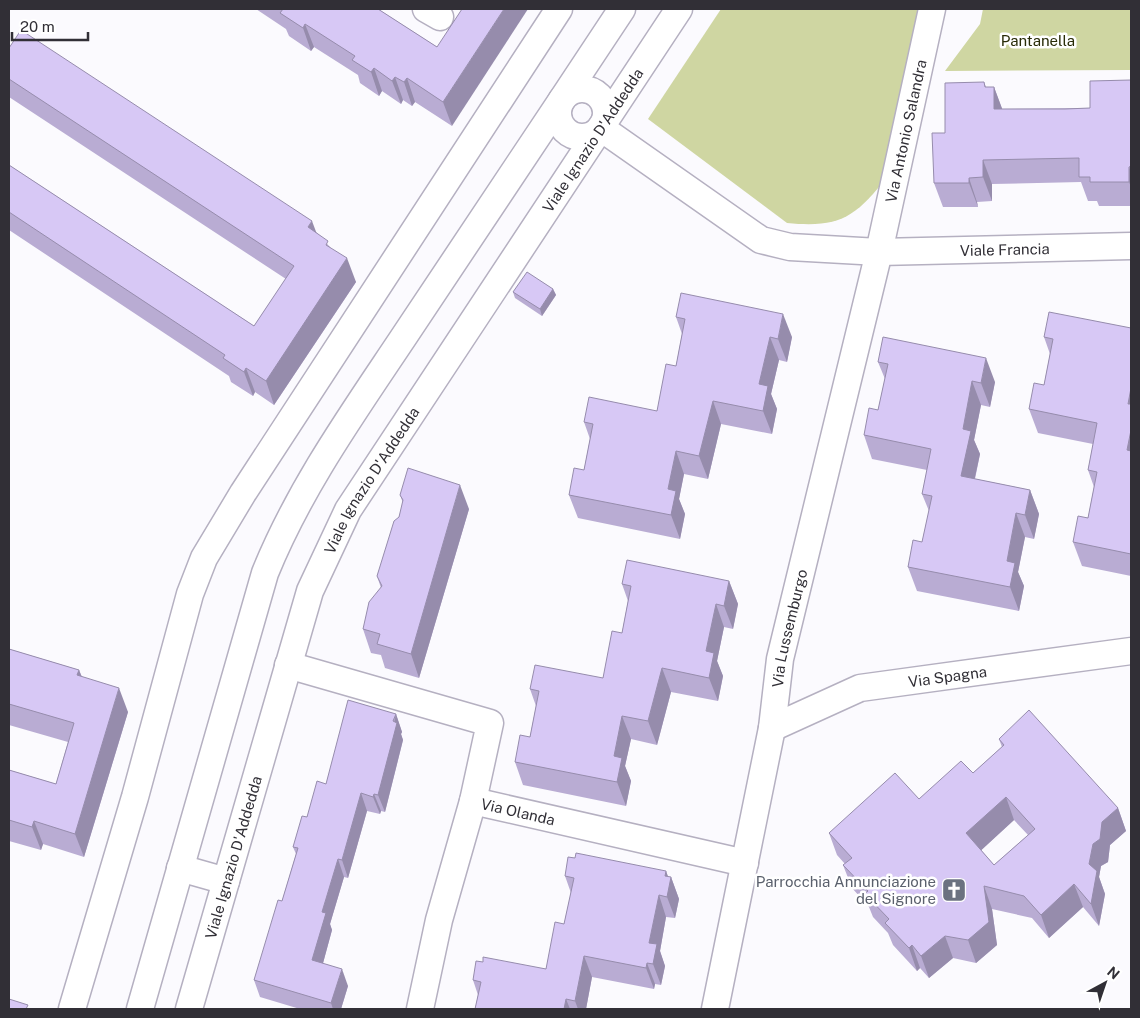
<svg xmlns="http://www.w3.org/2000/svg" width="1140" height="1018" viewBox="0 0 1140 1018" font-family="'Public Sans',sans-serif">
  <rect width="100%" height="100%" fill="#fbfafe"/>
  <!-- green -->
  <g fill="#cfd6a2">
    <path d="M721 9H924L887 177C855 218 839 228 787 223L648 119Z"/>
    <polygon points="983,9 1131,9 1131,70 945,71 980,24"/>
  </g>
  <g fill="none" stroke-linecap="round" stroke-linejoin="round">
    <defs>
      <g id="street">
        <polyline points="426,9 440,17"/>
        <circle cx="582" cy="113" r="24"/>
        <path id="s1" d="M601 128 761 240 790 247 879 252 1131 246"/>
        <polyline points="288,665 490,723 473,801"/>
        <path id="s2" d="M772 728 860 688 1131 651"/>
        <polyline points="180,868 226,881"/>
        <polyline points="72,1009 135,797 190,594 204,558 243,493 559,9"/>
        <path d="M140 1009 265 573C301 484 358 406 411 326 481 221 552 115 622 9"/>
        <path id="s3" d="M189 1009 310 591 348 510 679 9"/>
        <path id="s4" d="M420 1009 439 920 473 801 745 863"/>
        <path id="s5" d="M715 1009 772 728 780 659 879 252 932 9"/>
      </g>
    </defs>
    <!-- street casing -->
    <use href="#street" stroke="#b5b0c1" stroke-width="29"/>
    <!-- street -->
    <use href="#street" stroke="#fff" stroke-width="26"/>
  </g>
  <!-- wall -->
  <g fill="#b9acd3" fill-rule="evenodd">
    <polygon points="256,9 378,9 437,47 452,126 415,102 412,106 403,100 401,104 382,91 379,96 360,83 358,75 314,47 311,51 289,36 286,29"/>
    <polygon points="9,48 317,233 330,247 356,282 274,405 255,392 253,396 231,382 229,376 9,230 9,165 254,326 286,279 9,97"/>
    <polygon points="1131,80 1131,206 1099,206 1097,201 1088,201 1081,182 992,184 992,201 977,202 978,207 943,207 934,183 984,82 986,87 994,87 1002,109 1090,108"/>
    <polygon points="553,289 556,295 542,316 515,298 513,292"/>
    <polygon points="676,317 792,337 787,362 779,360 771,394 777,409 772,434 721,424 708,479 684,474 679,499 685,514 680,539 578,518 569,495 584,470 590,439 584,422 657,411 676,366 682,334"/>
    <polygon points="1131,328 1131,576 1082,566 1073,542 1088,518 1094,487 1088,470 1093,444 1038,433 1029,409 1044,385 1050,354 1044,337"/>
    <polygon points="878,362 995,382 990,407 981,405 974,440 980,454 975,479 1030,490 1039,514 1034,539 1025,537 1018,572 1024,586 1019,611 917,591 908,567 922,542 929,511 922,494 927,470 872,459 864,435 878,410 885,379"/>
    <polygon points="400,495 469,509 419,678 385,668 381,655 371,653 363,629 381,588 377,576 399,517 403,503"/>
    <polygon points="729,581 738,604 733,629 724,627 717,661 723,676 718,701 671,692 657,745 631,739 625,766 631,781 626,806 523,785 515,762 530,737 536,706 530,689 603,678 622,633 628,601 622,584"/>
    <polygon points="9,649 79,670 82,677 128,712 84,857 43,844 41,850 9,841 9,770 56,784 68,742 9,725"/>
    <polygon points="396,714 402,732 401,734 403,740 385,812 381,811 380,814 367,811 348,878 344,877 330,924 332,930 323,963 348,986 341,1009 300,1009 260,997 254,980 282,901 296,854 293,847 307,817 326,784"/>
    <path d="M999 739 1118 808 1126 831 1110 845 1108 862 1101 866 1099 877 1105 894 1099 926 1083 907 1049 938 1032 918 992 909 997 945 976 963 953 958 929 978 920 968 917 971 893 945 888 933 873 917 869 907 852 888 843 865 845 864 837 855 829 833 919 799 973 773 1002 747ZM1014 820 1028 835 994 865 981 850Z"/>
    <polygon points="666,871 668,877 671,877 679,899 675,918 666,917 660,951 665,966 661,985 655,984 654,989 592,977 586,1009 475,1009 478,995 473,980 483,962 546,969 564,924 571,893 565,876"/>
  </g>
  <!-- shaded-wall -->
  <g fill="#968cac">
    <polygon points="504,9 528,9 452,126 443,102"/>
    <polygon points="305,24 314,47 311,51 303,28"/>
    <polygon points="374,68 382,91 379,96 371,72"/>
    <polygon points="395,77 403,100 401,104 392,81"/>
    <polygon points="407,78 415,102 412,106 404,82"/>
    <polygon points="994,87 1003,111 994,109"/>
    <polygon points="983,160 992,184 992,201 983,177"/>
    <polygon points="1129,167 1131,172 1131,187 1129,182"/>
    <polygon points="969,178 977,202 978,207 969,183"/>
    <polygon points="312,221 321,245 308,227"/>
    <polygon points="347,258 356,282 274,405 266,381"/>
    <polygon points="553,289 556,295 542,316 540,309"/>
    <polygon points="783,314 792,337 787,362 778,339"/>
    <polygon points="770,337 779,360 771,394 777,409 772,434 763,411 759,384"/>
    <polygon points="986,358 995,382 990,407 981,383"/>
    <polygon points="246,368 255,392 253,396 244,372"/>
    <polygon points="972,381 981,405 974,440 980,454 970,500 961,476 963,429"/>
    <polygon points="1131,388 1131,412 1128,404"/>
    <polygon points="713,401 721,424 708,479 699,456"/>
    <polygon points="1131,430 1131,462 1127,450"/>
    <polygon points="676,451 684,474 679,499 685,514 680,539 671,515 668,489"/>
    <polygon points="460,485 469,509 419,678 411,654"/>
    <polygon points="1030,490 1039,514 1034,539 1025,515"/>
    <polygon points="1016,513 1025,537 1018,572 1024,586 1019,611 1010,587 1007,561"/>
    <polygon points="729,581 738,604 733,629 724,606"/>
    <polygon points="716,604 724,627 717,661 723,676 718,701 709,678 706,651"/>
    <polygon points="662,668 671,692 657,745 648,721"/>
    <polygon points="79,670 88,693 77,675"/>
    <polygon points="119,688 128,712 84,857 75,834"/>
    <polygon points="396,714 402,732 401,734 403,740 385,812 378,795"/>
    <polygon points="622,716 631,739 625,766 631,781 626,806 617,782 614,756"/>
    <polygon points="361,793 367,811 348,878 342,860"/>
    <polygon points="374,794 381,811 380,814 373,797"/>
    <polygon points="1006,797 1014,820 975,856 966,833"/>
    <polygon points="1118,808 1126,831 1110,845 1108,862 1101,866 1099,877 1105,894 1099,926 1091,904 1089,864 1093,844 1102,822"/>
    <polygon points="34,821 43,844 41,850 32,827"/>
    <polygon points="338,859 344,877 330,924 332,930 319,978 312,960 322,912"/>
    <polygon points="666,871 670,882 671,877 679,899 675,918 667,897 665,876"/>
    <polygon points="1074,884 1083,907 1049,938 1041,915"/>
    <polygon points="984,886 992,909 997,945 976,963 968,940"/>
    <polygon points="659,895 666,917 660,951 665,966 661,985 653,964 649,943"/>
    <polygon points="945,936 953,958 929,978 921,956"/>
    <polygon points="912,945 920,968 917,971 909,948"/>
    <polygon points="584,956 592,977 586,1009 578,1009 575,1001"/>
    <polygon points="647,963 655,984 654,989 646,968"/>
    <polygon points="342,969 348,986 341,1009 333,1009 331,1003"/>
    <polygon points="566,999 570,1009 564,1009"/>
  </g>
  <!-- building -->
  <g fill="#d7c8f5" stroke="#968cac" fill-rule="evenodd">
    <polygon points="283,9 378,9 437,47 462,9 504,9 443,102 407,78 404,82 395,77 392,81 374,68 371,72 352,60 355,56 305,24 303,28 280,13"/>
    <polygon points="21,30 312,221 308,227 328,241 326,245 347,258 266,381 246,368 244,372 223,358 225,355 9,212 9,165 254,326 294,266 9,79 9,48"/>
    <polygon points="1131,80 1131,166 1129,167 1129,182 1090,182 1090,177 1079,177 1079,158 983,160 983,177 969,178 969,183 934,183 932,133 945,133 945,83 984,82 985,87 994,87 994,109 1065,109 1090,108 1090,81"/>
    <polygon points="527,272 553,289 540,309 513,292"/>
    <polygon points="681,293 783,314 778,339 770,337 759,384 768,386 763,411 713,401 699,456 676,451 668,489 676,491 671,515 569,495 574,468 584,470 593,424 584,422 589,397 657,411 666,364 676,366 685,319 676,317"/>
    <polygon points="1049,312 1131,328 1131,388 1128,404 1131,404 1131,430 1127,450 1131,451 1131,554 1073,542 1078,516 1088,518 1097,472 1088,470 1097,423 1029,409 1034,383 1044,385 1053,339 1044,337"/>
    <polygon points="883,337 986,358 981,383 972,381 963,429 971,431 961,476 1030,490 1025,515 1016,513 1007,561 1015,563 1010,587 908,567 913,540 922,542 932,496 922,494 931,449 864,435 869,408 878,410 888,364 878,362"/>
    <polygon points="408,468 460,485 411,654 377,644 380,634 363,629 369,602 382,586 377,576 394,521 399,517 403,500 400,495"/>
    <polygon points="627,560 729,581 724,606 716,604 706,651 714,653 709,678 662,668 648,721 622,716 614,756 622,758 617,782 515,762 520,735 530,737 539,691 530,689 535,665 603,678 612,631 622,633 631,586 622,584"/>
    <polygon points="9,649 79,670 77,675 119,688 75,834 34,821 32,827 9,820 9,770 56,784 74,723 9,704"/>
    <polygon points="348,700 396,714 393,721 397,723 378,795 374,794 373,797 361,793 342,860 338,859 322,912 326,913 312,960 342,969 331,1003 254,980 278,900 282,901 298,848 293,847 302,816 307,817 317,781 326,784"/>
    <path d="M1029 710 1118 808 1102 822 1100 839 1093 844 1089 864 1097 871 1091 904 1074 884 1041 915 1024 896 984 886 989 922 968 940 945 936 921 956 912 945 909 948 885 923 889 919 865 894 868 891 843 865 852 858 829 833 895 773 919 799 961 761 973 773 1004 745 999 739ZM1006 797 1035 829 994 865 966 833Z"/>
    <polygon points="576,853 666,871 665,876 671,877 667,897 659,895 649,943 657,944 653,964 647,963 646,968 584,956 575,1001 566,999 564,1009 475,1009 481,982 473,980 476,961 483,962 483,957 546,969 555,922 564,924 574,878 565,876 568,857 575,858"/>
    <polygon points="9,999 28,1005 26,1009 9,1009"/>
  </g>
  <!-- icons -->
  <defs>
    <symbol id="church-square" viewBox="-11 -11 22 22"><rect x="-9" y="-9" width="18" height="18" rx="4" fill="#6b7280" stroke="#fff"/><path d="M-1.2-6h2.4v3.5h3.3v2.4h-3.3V6h-2.4V-.1h-3.3v-2.4h3.3Z" fill="#fff"/></symbol>
  </defs>
  <g fill-rule="evenodd">
    <use href="#church-square" x="940" y="876" width="28" height="28"/>
  </g>
  <g text-anchor="middle" dominant-baseline="central" stroke-width="5" stroke-linejoin="round" paint-order="stroke">
    <!-- park labels -->
    <g font-size="15" fill="#292c08" stroke="#fff">
      <text x="1038" y="40">Pantanella</text>
    </g>
    <!-- street labels -->
    <g font-size="15" fill="#312f36" stroke="#fff">
      <text stroke="none"><textPath href="#s5" startOffset="899">Via Antonio Salandra</textPath></text>
      <text stroke="none"><textPath href="#s3" startOffset="968">Viale Ignazio D'Addedda</textPath></text>
      <text stroke="none"><textPath href="#s1" startOffset="440">Viale Francia</textPath></text>
      <text stroke="none"><textPath href="#s3" startOffset="562">Viale Ignazio D'Addedda</textPath></text>
      <text stroke="none"><textPath href="#s5" startOffset="388">Via Lussemburgo</textPath></text>
      <text stroke="none"><textPath href="#s2" startOffset="185">Via Spagna</textPath></text>
      <text stroke="none"><textPath href="#s4" startOffset="261">Via Olanda</textPath></text>
      <text stroke="none"><textPath href="#s3" startOffset="158">Viale Ignazio D'Addedda</textPath></text>
    </g>
    <!-- worship labels -->
    <g font-size="15" fill="#5b616d" stroke="#fff" text-anchor="end">
      <text x="936" y="881">Parrocchia Annunciazione<tspan x="936" dy="17">del Signore</tspan></text>
    </g>
  </g>
  <!-- border -->
  <rect width="1140" height="1018" fill="none" stroke="#312f36" stroke-width="20"/>
  <!-- north arrow -->
  <g transform="translate(1105 983) rotate(40)" stroke="#ffffff" stroke-width="4" paint-order="stroke">
  <path d="M0-4L9 19L0 12L-9 19Z" fill="#312f36"/>
  <text y="-8" font-size="14" font-weight="bold" text-anchor="middle" fill="#312f36">N</text>
  </g>
  <!-- scale -->
  <path d="M12 32v8h76v-8" fill="none" stroke="#312f36" stroke-width="2.5"/>
  <text x="20" y="32" font-size="15" fill="#312f36" stroke="#ffffff" stroke-width="4" paint-order="stroke">20 m</text>
</svg>
